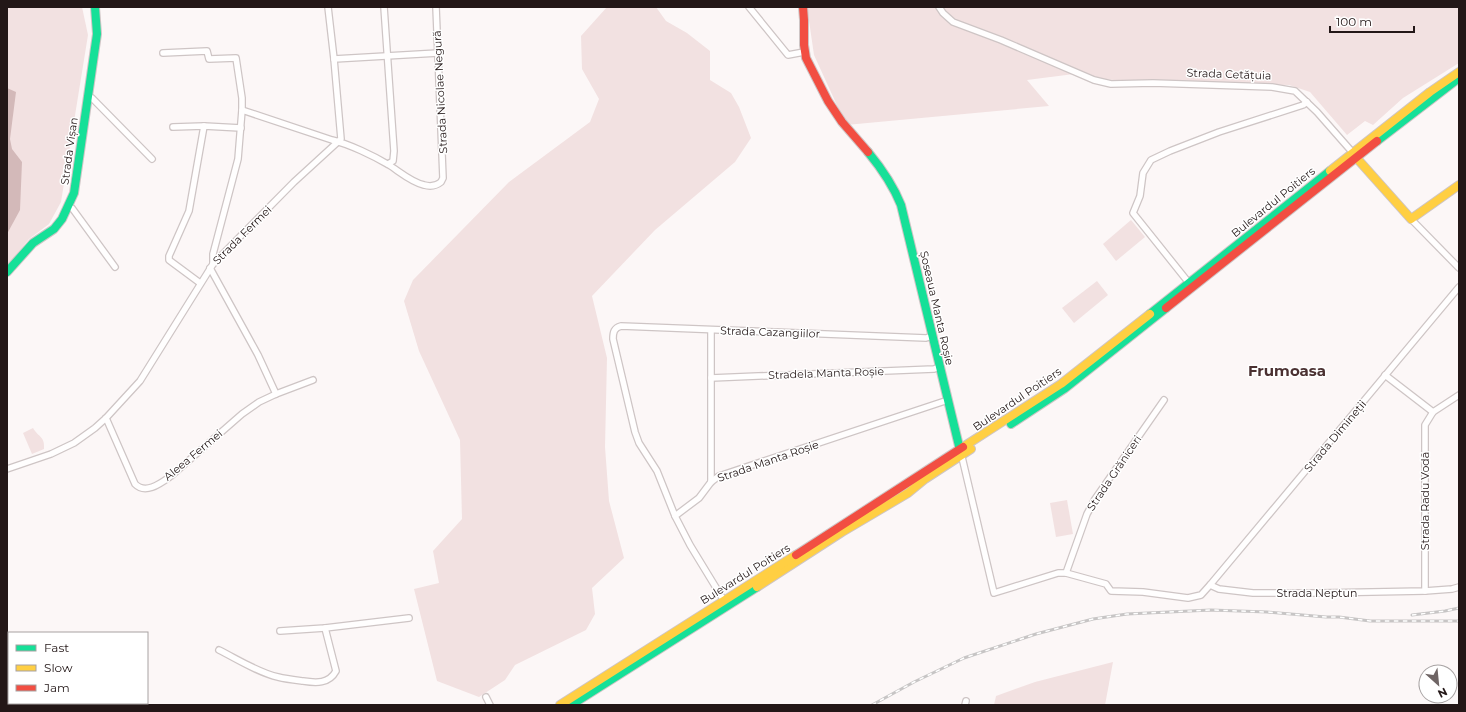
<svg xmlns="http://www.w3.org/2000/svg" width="1466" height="712" viewBox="0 0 1466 712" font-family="Montserrat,sans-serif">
  <rect width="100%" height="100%" fill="#fcf7f7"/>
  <!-- green -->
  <g fill="#f2e1e1">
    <polygon points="7,7 82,7 88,35 61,202 49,224 29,239 7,266"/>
    <polygon points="607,7 656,7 666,21 687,33 710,51 710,80 731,93 739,107 751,138 735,162 655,230 592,296 607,358 605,447 609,501 624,558 592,588 595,614 586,630 515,665 505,680 479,697 437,681 414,589 439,583 433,551 462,519 460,440 419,351 404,301 413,280 509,182 590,122 599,99 582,69 581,36"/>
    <polygon points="807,7 1459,7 1459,63 1403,98 1373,125 1365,121 1347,135 1310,92 1289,85 1114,80 1087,78 1074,74 1027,80 1049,106 846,125 814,55"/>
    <polygon points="1131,220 1145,237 1116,261 1103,244"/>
    <polygon points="1097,281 1108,295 1074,323 1062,308"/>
    <path d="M33 428C39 438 45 436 44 449L32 454 23 433Z"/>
    <polygon points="1067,500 1073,534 1056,537 1050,503"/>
    <polygon points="1113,662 1105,705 994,705 996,696 1035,682"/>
  </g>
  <!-- water -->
  <polygon fill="#d3b9b9" points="7,88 16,92 10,139 12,149 22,162 20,210 7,234"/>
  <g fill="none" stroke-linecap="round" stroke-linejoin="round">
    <defs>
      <g id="street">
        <polyline points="384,7 394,151 393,161 388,164"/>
        <polyline points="749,7 788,55 804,52"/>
        <polyline points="939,7 943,13 953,22 1001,40 1094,80 1111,84 1153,83 1272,87 1295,91 1317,112 1353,153"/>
        <polyline points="163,53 207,51 209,59 236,58 242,98 242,110"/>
        <polyline points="334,59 438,53"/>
        <polyline points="88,97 92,98 152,159"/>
        <polyline points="173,127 204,126 241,128"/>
        <polyline points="69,207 72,208 115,267"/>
        <polyline points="1411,219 1459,268"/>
        <path d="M213 264V254L238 159 242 110 332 140C349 144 374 156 389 165 400 172 411 182 424 185 431 187 436 186 441 182L443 178 436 7"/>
        <polyline points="210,268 258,355 276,394"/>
        <polyline points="200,283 173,263 169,260 169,256 189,211 204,126"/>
        <polyline points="1189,283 1133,213 1140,196 1143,173 1151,160 1170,151 1219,132 1303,105 1307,102"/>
        <polyline points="1385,375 1433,412"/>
        <polyline points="711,378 934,369 939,367"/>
        <path d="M106 418 135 484C146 495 161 483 171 476L242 414 259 402 276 394 313 380"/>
        <polyline points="961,453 994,593 1058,573 1066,573 1106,584 1111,591 1143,592 1188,598 1201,595 1210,585 1459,287"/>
        <polyline points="7,469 51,454 74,443 95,428 106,418 140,381 213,264 294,182 341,139 334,59 328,7"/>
        <polyline points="711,482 711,330"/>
        <path d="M675 516 657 471 639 443 635 432 613 339C613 332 614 328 621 326L926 338 932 336"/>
        <polyline points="1066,573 1087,514 1095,499 1164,400"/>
        <polyline points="1210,585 1219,589 1253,593 1319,593 1425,591 1452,589 1459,587"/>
        <polyline points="1425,591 1425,425 1433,412 1459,395"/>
        <polyline points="726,604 690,545 675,516 699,498 711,482 719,476 948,400"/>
        <polyline points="280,631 325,628 409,618"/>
        <path d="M219 650C237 659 259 673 278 677 286 679 295 680 303 681 316 683 329 684 336 671L325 628"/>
        <polyline points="486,697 490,705"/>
        <polyline points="965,705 966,701"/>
      </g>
      <g id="fast">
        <polyline points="1377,141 1459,78"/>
        <path d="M868 152C882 169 893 185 901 205L960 450"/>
        <polyline points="7,272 33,243 54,229 62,219 74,193 97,34 95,7"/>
        <polyline points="1150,314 1330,171"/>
        <polyline points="1011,424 1064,389 1166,308"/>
        <polyline points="7,669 9,670"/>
        <polyline points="36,703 37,705"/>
        <polyline points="571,705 757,587"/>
      </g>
      <g id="slow">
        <polyline points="1353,154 1411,219 1459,185"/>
        <polyline points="1330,171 1430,92 1459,72"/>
        <polyline points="963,447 1061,384 1150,314"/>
        <polyline points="757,587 842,532 908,493 925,479 971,449"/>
        <polyline points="560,705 796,555"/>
      </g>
      <g id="jam">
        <polyline points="803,7 804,20 804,45 806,58 828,101 842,122 868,152"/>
        <polyline points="1166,308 1377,141"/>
        <polyline points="796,555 963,447"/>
      </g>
    </defs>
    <!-- street casing -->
    <use href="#street" stroke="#cec5c5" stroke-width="8"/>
    <!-- fast casing -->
    <use href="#fast" stroke="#cec5c5" stroke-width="10"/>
    <!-- slow casing -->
    <use href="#slow" stroke="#cec5c5" stroke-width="10"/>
    <!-- jam casing -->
    <use href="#jam" stroke="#cec5c5" stroke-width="10"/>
    <!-- street -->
    <use href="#street" stroke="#fffefe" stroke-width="5.5"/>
    <!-- fast -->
    <use href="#fast" stroke="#16e098" stroke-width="8"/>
    <!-- slow -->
    <use href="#slow" stroke="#ffcf43" stroke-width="8"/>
    <!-- jam -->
    <use href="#jam" stroke="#f24e42" stroke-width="8"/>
    <defs>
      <g id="rail">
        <polyline points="1412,615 1445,611 1459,608"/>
        <polyline points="872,705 914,682 964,658 1036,634 1093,619 1127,614 1211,610 1267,612 1326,617 1339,617 1370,621 1459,621"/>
      </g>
    </defs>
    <!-- rail casing -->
    <use href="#rail" stroke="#c7c5c5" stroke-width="3"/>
    <!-- rail -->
    <use href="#rail" stroke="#fff" stroke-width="1.5" stroke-dasharray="4.5" stroke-linecap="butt"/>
  </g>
  <g text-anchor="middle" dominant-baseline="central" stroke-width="3" stroke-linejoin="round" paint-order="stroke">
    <!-- street labels -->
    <g font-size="11" fill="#231717" stroke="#fff">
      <text transform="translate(1229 74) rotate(2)">Strada Cetățuia</text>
      <text transform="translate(440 92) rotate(-93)">Strada Nicolae Negură</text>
      <text transform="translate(69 151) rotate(-82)">Strada Vișan</text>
      <text transform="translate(1273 202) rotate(-39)">Bulevardul Poitiers</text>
      <text transform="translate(242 235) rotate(-45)">Strada Fermei</text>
      <text transform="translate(937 308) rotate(77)">Șoseaua Manta Roșie</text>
      <text transform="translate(770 332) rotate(2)">Strada Cazangiilor</text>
      <text transform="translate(826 373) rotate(-2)">Stradela Manta Roșie</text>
      <text transform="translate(1017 399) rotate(-34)">Bulevardul Poitiers</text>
      <text transform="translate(1335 436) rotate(-50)">Strada Dimineții</text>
      <text transform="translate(193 455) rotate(-40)">Aleea Fermei</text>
      <text transform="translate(768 461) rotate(-19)">Strada Manta Roșie</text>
      <text transform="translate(1114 473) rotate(-56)">Strada Grăniceri</text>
      <text transform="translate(1425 501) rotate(-90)">Strada Radu Vodă</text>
      <text transform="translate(745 574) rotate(-32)">Bulevardul Poitiers</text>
      <text x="1317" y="593">Strada Neptun</text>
    </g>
    <!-- district labels -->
    <g font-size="15" font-weight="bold" fill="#4b3132" stroke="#fff">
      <text x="1287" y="370">Frumoasa</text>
    </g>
  </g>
  <!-- border -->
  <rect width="1466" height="712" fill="none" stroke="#231717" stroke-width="16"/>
  <!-- legend -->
  <rect x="8" y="632" width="140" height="72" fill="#ffffff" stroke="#a7a2a2"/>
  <rect x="16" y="645" width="20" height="6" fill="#16e098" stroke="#a7a2a2"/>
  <text x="44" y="652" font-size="12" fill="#231717">Fast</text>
  <rect x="16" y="665" width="20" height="6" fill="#ffcf43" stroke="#a7a2a2"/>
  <text x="44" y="672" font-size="12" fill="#231717">Slow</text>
  <rect x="16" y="685" width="20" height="6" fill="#f24e42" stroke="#a7a2a2"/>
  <text x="44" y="692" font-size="12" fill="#231717">Jam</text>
  <!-- north arrow -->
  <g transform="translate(1438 684) rotate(153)"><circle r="19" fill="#ffffff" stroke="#a7a2a2"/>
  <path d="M0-3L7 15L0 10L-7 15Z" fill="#6f6565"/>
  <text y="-6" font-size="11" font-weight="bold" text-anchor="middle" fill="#231717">N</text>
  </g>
  <!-- scale -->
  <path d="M1330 26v6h84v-6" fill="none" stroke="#231717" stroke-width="2"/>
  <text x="1336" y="26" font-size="12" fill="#231717" stroke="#ffffff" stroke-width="3" paint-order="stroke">100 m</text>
</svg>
